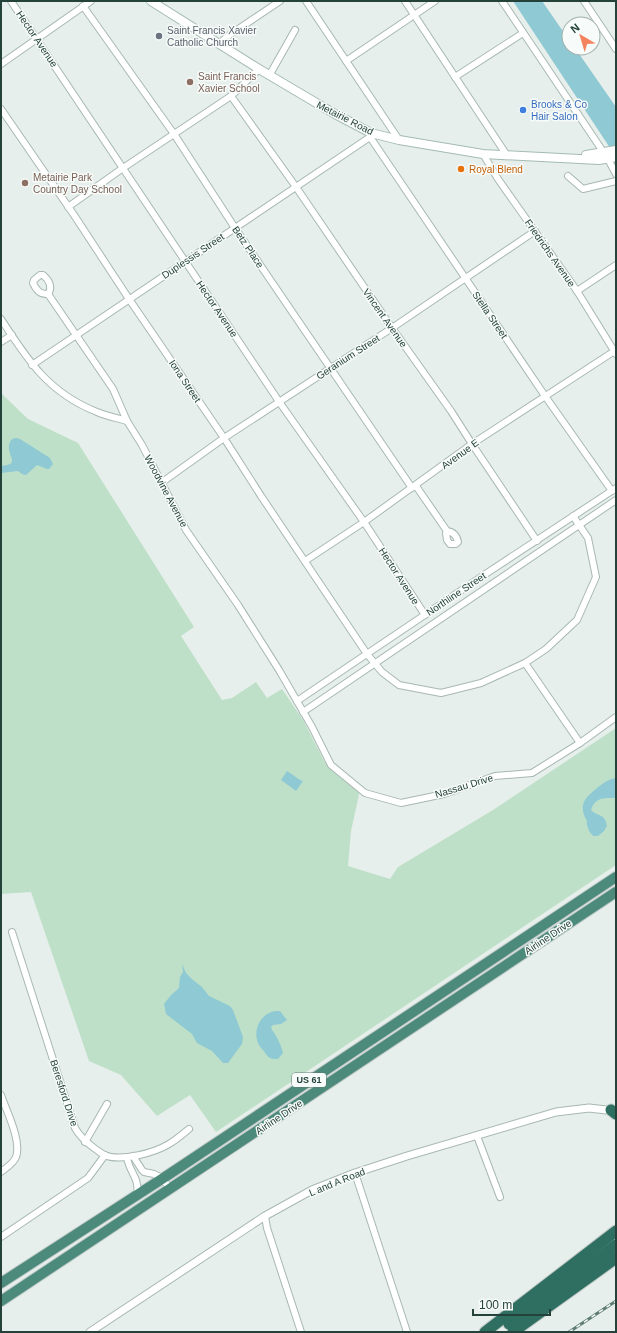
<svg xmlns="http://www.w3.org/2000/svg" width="617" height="1333" viewBox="0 0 617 1333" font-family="Arial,sans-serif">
  <rect width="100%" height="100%" fill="#e6efeb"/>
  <!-- green -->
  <polygon fill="#bfe0c8" points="1,393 28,419 78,443 194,627 181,636 222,700 232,698 256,682 267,698 282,689 303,720 324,761 341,778 360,790 351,831 348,866 390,879 398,867 493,810 616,728 616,865 216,1132 190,1095 157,1116 121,1075 89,1061 31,892 1,894"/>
  <!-- water -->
  <g fill="#8ec9d4">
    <polygon points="513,1 542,1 569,40 569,48 575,48 616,107 616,157"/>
    <path d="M16 438 20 439 50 458 53 464 49 469H47L37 465 26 475 22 474 18 471 1 473V466C25 464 1 453 12 439Z"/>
    <polygon points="287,771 300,780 303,781 296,791 281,780"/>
    <path d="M616 778V798C604 798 595 797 591 810 598 817 605 813 607 826L604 831 598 836H593C590 833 588 829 587 825 586 821 588 822 586 819 578 804 586 797 597 788 603 783 609 779 616 778Z"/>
    <polygon points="182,964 186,973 193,980 202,987 209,996 230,1006 233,1010 243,1037 242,1044 228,1063 223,1063 212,1051 197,1043 192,1034 166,1014 164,1004 171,995 179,988 180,977 183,972"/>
    <path d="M275 1011H280L287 1020 281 1024 273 1025 271 1027C272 1031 275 1033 276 1036 279 1041 282 1048 283 1053L278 1059H275C268 1059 267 1055 263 1050 250 1038 257 1014 275 1011Z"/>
  </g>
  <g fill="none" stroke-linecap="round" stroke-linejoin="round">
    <defs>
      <g id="minor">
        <polyline points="11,1 280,403 364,522 425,615"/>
        <polyline points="306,1 399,140"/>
        <polyline points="405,1 506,154"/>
        <polyline points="502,1 608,159 616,174"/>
        <polyline points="584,1 616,49"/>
        <polyline points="83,6 174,134 235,228 412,488"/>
        <polyline points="219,44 228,36 280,1"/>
        <polyline points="346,61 435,1"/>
        <polyline points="1,64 91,1"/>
        <polyline points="269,76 295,30"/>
        <polyline points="455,77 523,33"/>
        <polyline points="231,96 296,187 392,328 451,411 472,444 537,541"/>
        <polyline points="1,109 74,215 129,299 224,438 261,496 367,654 382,672 399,685 441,693 481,683 525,663 546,649 577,620 596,577 588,538 573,516"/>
        <polyline points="370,137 545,396 612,491"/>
        <polyline points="483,154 498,179 577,291 616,354"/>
        <polyline points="568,176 583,189 616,181"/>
        <polyline points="68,207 123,168 231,96 259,69"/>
        <path d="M40 275H43C49 280 53 287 48 294 40 295 36 290 33 283L34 280Z"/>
        <polyline points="577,291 616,265"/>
        <polyline points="48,294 113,389 127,421"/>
        <path d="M1 319C28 361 49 393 97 412 106 416 117 418 127 421L142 445 186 530 238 605 279 670 312 727 331 765 365 793 401 803 444 794 495 776 532 773 580 743 616 717"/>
        <polyline points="1,342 12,335"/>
        <polyline points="32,365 370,137 371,134"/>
        <polyline points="161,483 224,438 392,328 535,231"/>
        <path d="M416 486 447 531 446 533 447 540 450 544H456L458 542C457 536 454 532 447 531"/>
        <polyline points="305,561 364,522 472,444 616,350"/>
        <polyline points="525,663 580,743"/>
        <polyline points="297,701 484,575 616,488"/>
        <polyline points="303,712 616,500"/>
        <path d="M12 932 75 1128C80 1137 86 1142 94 1148 97 1150 101 1153 104 1155 121 1162 154 1153 169 1144 176 1140 183 1134 189 1129"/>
        <path d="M1 1095C6 1110 22 1141 16 1157 14 1163 6 1168 1 1172"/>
        <polyline points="477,1136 500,1197"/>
        <polyline points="85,1142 107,1104"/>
        <polyline points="133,1156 142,1170 144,1172 154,1174 162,1178 170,1189"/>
        <path d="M127 1157C129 1173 140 1177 137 1195"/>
        <polyline points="355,1173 407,1332"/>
        <polyline points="265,1216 267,1228 301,1332"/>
        <polyline points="1,1237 88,1178 105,1155"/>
      </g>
      <polyline id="tertiary" points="90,1332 265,1216 312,1190 355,1173 407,1156 556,1112 589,1108 615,1111"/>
      <g id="secondary">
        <polyline points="151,1 259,69 335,114 371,133 399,140 483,154 599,160 616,157"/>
        <polyline points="586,155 616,150"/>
      </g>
      <g id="trunk">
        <polyline points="1,1283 168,1175 616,877"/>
        <polyline points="1,1301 616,892"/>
      </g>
      <g id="motorway">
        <polyline points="611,1110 616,1114"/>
        <polyline points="509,1324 616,1245"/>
        <polyline points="485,1332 616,1231"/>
        <polyline points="513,1332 616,1258"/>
      </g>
    </defs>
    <!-- minor casing -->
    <use href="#minor" stroke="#a8b8b2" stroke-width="8"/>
    <!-- tertiary casing -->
    <use href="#tertiary" stroke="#a8b8b2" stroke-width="9"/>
    <!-- secondary casing -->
    <use href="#secondary" stroke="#a4bbb3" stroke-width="10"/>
    <!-- trunk casing -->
    <use href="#trunk" stroke="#c2cac8" stroke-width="12"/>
    <!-- motorway casing -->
    <use href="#motorway" stroke="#c2cac8" stroke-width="13"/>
    <!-- minor -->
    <use href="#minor" stroke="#fff" stroke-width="6"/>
    <!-- tertiary -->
    <use href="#tertiary" stroke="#fff" stroke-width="7"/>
    <!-- secondary -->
    <use href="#secondary" stroke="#fff" stroke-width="8"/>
    <!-- trunk -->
    <use href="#trunk" stroke="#4c8a7c" stroke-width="10"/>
    <!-- motorway -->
    <use href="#motorway" stroke="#2f6f62" stroke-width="11"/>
    <defs>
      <polyline id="rail" points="569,1332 616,1301"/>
    </defs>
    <!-- rail casing -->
    <use href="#rail" stroke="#5f7d75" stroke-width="3"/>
    <!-- rail -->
    <use href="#rail" stroke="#f7fbf9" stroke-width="1.5" stroke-dasharray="4.5" stroke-linecap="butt"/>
  </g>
  <!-- markers -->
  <circle fill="#6b7280" stroke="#f7fbf9" stroke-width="1.5" cx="159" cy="36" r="4"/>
  <g fill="#8d6e63" stroke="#f7fbf9" stroke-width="1.5">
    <circle cx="190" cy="82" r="4"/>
    <circle cx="25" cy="183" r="4"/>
  </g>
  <circle fill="#3f7fe0" stroke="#f7fbf9" stroke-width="1.5" cx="523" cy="110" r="4"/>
  <circle fill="#e8710a" stroke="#f7fbf9" stroke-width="1.5" cx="461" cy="169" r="4"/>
  <g text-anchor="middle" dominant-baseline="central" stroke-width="3" stroke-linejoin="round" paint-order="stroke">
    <!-- shield labels -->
    <rect fill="#f7fbf9" stroke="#637a73" stroke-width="1" x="292" y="1073" width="34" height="14" rx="3"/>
    <g font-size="9" font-weight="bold" fill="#24423a">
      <text x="309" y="1080">US 61</text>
    </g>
    <!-- worship labels -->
    <g font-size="10" fill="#5b616d" stroke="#f7fbf9" text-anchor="start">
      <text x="167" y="30">Saint Francis Xavier<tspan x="167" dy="12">Catholic Church</tspan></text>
    </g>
    <!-- street labels -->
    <g font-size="10" fill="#24423a" stroke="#f7fbf9">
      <text transform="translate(37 39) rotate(56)">Hector Avenue</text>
      <text transform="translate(345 118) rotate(27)">Metairie Road</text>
      <text transform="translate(248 247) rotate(56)">Betz Place</text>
      <text transform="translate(550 253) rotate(55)">Friedrichs Avenue</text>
      <text transform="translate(193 256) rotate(-34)">Duplessis Street</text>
      <text transform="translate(217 309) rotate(56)">Hector Avenue</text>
      <text transform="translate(490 315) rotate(56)">Stella Street</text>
      <text transform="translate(385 318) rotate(55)">Vincent Avenue</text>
      <text transform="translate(348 357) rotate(-33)">Geranium Street</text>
      <text transform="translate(185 381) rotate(56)">Iona Street</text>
      <text transform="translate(460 454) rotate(-36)">Avenue E</text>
      <text transform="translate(166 491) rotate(62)">Woodvine Avenue</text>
      <text transform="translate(399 576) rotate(57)">Hector Avenue</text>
      <text transform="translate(456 594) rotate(-34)">Northline Street</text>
      <text transform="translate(464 786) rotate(-17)">Nassau Drive</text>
      <text transform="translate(548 937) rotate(-34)">Airline Drive</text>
      <text transform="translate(64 1093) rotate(72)">Beresford Drive</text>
      <text transform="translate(279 1117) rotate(-34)">Airline Drive</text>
      <text transform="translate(337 1182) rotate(-22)">L and A Road</text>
    </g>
    <!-- education labels -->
    <g font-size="10" fill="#785e54" stroke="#f7fbf9" text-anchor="start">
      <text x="198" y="76">Saint Francis<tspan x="198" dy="12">Xavier School</tspan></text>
      <text x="33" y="177">Metairie Park<tspan x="33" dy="12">Country Day School</tspan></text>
    </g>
    <!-- shop labels -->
    <g font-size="10" fill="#366cbe" stroke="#f7fbf9" text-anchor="start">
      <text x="531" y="104">Brooks &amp; Co<tspan x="531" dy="12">Hair Salon</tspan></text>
    </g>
    <!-- food labels -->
    <g font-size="10" fill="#c56008" stroke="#f7fbf9" text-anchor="start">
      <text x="469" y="169">Royal Blend</text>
    </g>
  </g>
  <!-- border -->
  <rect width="617" height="1333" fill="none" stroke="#24423a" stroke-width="4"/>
  <!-- north arrow -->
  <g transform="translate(581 36) rotate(322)"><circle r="19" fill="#f7fbf9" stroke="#a3b1ad"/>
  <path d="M0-3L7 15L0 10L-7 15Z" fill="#f4845f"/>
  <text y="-6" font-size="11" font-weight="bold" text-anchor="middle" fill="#24423a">N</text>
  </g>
  <!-- scale -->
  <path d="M473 1309v6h77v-6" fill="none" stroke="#24423a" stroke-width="2"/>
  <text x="479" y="1309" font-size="12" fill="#24423a" stroke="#f7fbf9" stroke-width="3" paint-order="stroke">100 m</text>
</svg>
